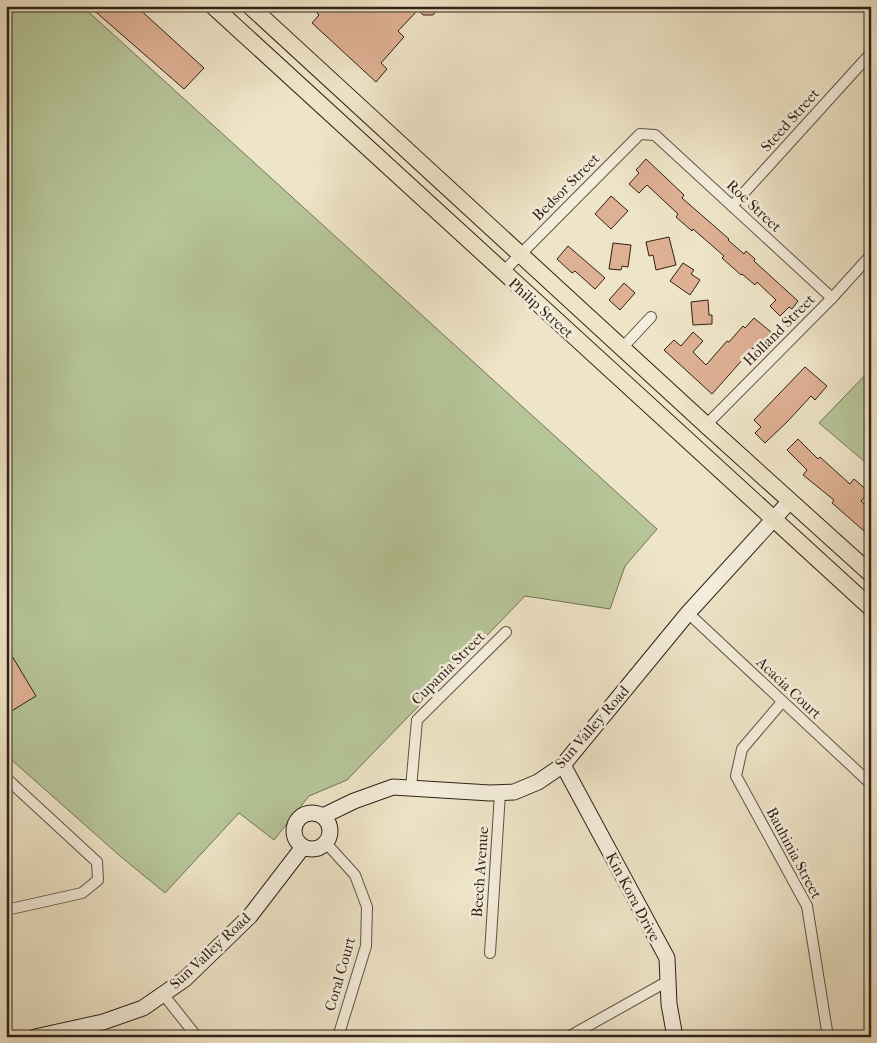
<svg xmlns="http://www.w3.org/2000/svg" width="877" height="1043" viewBox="0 0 877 1043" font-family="'IM FELL French Canon',serif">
  <rect width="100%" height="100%" fill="#eee4c7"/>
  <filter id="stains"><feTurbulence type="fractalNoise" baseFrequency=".004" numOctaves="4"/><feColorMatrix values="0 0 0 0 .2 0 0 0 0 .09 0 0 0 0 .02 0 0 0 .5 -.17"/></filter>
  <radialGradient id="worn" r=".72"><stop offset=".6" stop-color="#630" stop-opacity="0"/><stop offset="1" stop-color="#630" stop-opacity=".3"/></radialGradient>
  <!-- green -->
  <g fill="#b6c598" stroke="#737358">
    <polygon points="6,6 82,6 657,529 625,566 610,609 525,596 347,780 309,796 274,840 239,813 165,893 120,856 6,755"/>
    <polygon points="871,369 871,467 819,423"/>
  </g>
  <!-- building -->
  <g fill="#deb094" stroke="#302117">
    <polygon points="89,6 136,6 204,68 184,89"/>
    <polygon points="310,6 441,6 433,15 423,15 418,10 398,31 404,37 381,63 387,69 376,82 312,23 319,15"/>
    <polygon points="646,159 684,195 682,198 729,239 728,240 744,254 746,251 755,259 754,261 798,301 792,309 789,307 780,316 770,306 776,300 757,282 755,285 742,274 741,275 722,258 724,256 693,229 692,231 676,217 678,214 647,185 639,193 629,184 639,173 636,170"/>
    <polygon points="611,196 628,211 611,229 595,214"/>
    <polygon points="669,237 676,265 656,270 653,255 649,256 646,242"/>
    <polygon points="613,243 631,245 628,267 622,266 621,270 609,269"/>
    <polygon points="568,246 605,278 595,289 575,271 572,273 557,259"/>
    <polygon points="683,263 694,270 691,274 700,280 690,295 670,281"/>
    <polygon points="624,283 635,293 620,310 609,300"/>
    <polygon points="708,300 709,315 712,315 712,324 693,325 691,302"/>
    <polygon points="754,318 771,332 762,347 758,345 755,349 753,348 712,394 664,350 674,340 681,346 693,332 703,341 693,352 706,365 727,341 729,342 743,326 745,328"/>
    <polygon points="805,367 827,386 815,400 811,396 788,421 765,443 755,433 761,427 754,420"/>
    <polygon points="798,439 818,459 820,457 850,484 854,479 869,492 861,501 871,510 871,537 832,503 834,500 803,475 807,470 787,450"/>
    <polygon points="6,646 36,696 10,712 6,707"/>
  </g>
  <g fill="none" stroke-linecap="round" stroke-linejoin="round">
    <defs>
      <g id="street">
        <polyline points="732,206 871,53"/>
        <polyline points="502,273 640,134 655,135 832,298"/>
        <polyline points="623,347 651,317"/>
        <polyline points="706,425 832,298 871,255"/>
        <polyline points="688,613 871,784"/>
        <polyline points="782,702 742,749 736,776 807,906 828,1037"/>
        <polyline points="6,778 97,862 98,880 82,893 6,910"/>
        <polyline points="411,788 417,720 506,632"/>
        <polyline points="326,843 355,875 367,907 366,946 338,1037"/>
        <polyline points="490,953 500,793"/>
        <polyline points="163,994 197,1037"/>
        <polyline points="568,1037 668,981"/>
      </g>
      <g id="secondary">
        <polyline points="563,765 667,958 669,1004 675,1037"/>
        <circle cx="312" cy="831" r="18"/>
        <polyline points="323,816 354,801 393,787 490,793 514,792 538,782 563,765 688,613 790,501"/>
        <polyline points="35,1037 103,1022 143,1008 185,979 250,916 303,847"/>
      </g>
      <g id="primary">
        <polyline points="213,6 871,608"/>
        <polyline points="250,6 706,425 871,574"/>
      </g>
    </defs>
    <!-- street casing -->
    <use href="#street" stroke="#605243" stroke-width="12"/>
    <!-- secondary casing -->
    <use href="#secondary" stroke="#302117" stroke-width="17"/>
    <!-- primary casing -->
    <use href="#primary" stroke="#302117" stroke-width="18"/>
    <!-- street -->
    <use href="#street" stroke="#f4eddb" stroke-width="10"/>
    <!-- secondary -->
    <use href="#secondary" stroke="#f4eddb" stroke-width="15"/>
    <!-- primary -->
    <use href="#primary" stroke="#eee4c7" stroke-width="16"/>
  </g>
  <g text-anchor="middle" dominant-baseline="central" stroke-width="5" stroke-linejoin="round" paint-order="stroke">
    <!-- street labels -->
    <g font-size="15" fill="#302117" stroke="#f4eddb">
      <text transform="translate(790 120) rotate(-48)">Steed Street</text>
      <text transform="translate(566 187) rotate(-45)">Bedsor Street</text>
      <text transform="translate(754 206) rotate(43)">Roe Street</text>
      <text transform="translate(541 308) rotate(42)">Philip Street</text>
      <text transform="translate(779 330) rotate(-45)">Holland Street</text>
      <text transform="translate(448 668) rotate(-45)">Cupania Street</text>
      <text transform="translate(789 688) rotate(43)">Acacia Court</text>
      <text transform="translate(592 727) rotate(-49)">Sun Valley Road</text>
      <text transform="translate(794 853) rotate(62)">Bauhinia Street</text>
      <text transform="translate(480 872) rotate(-86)">Beech Avenue</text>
      <text transform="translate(633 897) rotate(62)">Kin Kora Drive</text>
      <text transform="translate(210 951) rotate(-43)">Sun Valley Road</text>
      <text transform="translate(340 974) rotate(-74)">Coral Court</text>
    </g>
  </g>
  <!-- margin -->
  <rect width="877" height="1043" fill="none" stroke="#eee4c7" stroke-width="25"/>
  <rect x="8" y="8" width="862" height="1028" fill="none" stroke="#302117" stroke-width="2.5"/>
  <rect x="12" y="12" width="852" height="1018" fill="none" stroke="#302117"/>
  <rect width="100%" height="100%" filter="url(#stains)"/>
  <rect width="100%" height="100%" fill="url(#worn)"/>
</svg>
